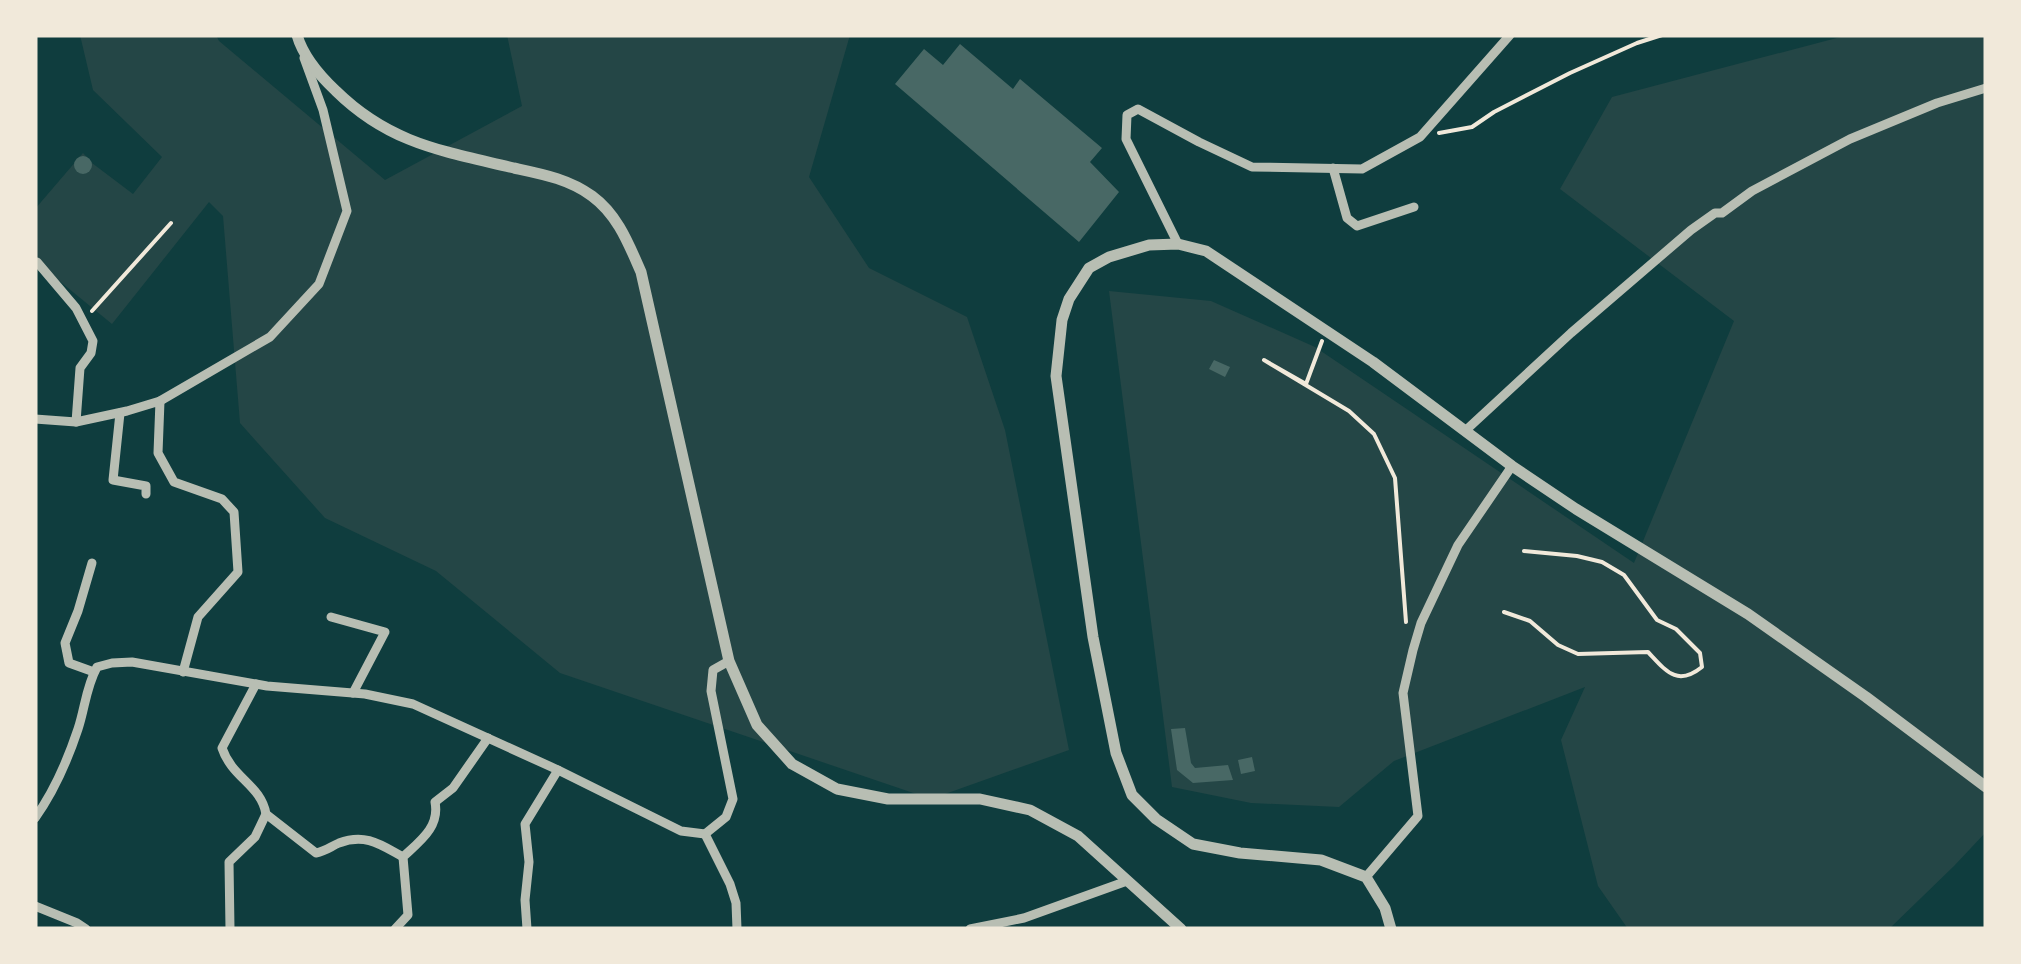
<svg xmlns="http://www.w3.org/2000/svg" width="2021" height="964" viewBox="0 0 2021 964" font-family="Manrope,sans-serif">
  <rect width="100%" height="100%" fill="#0f3d3e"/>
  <!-- green -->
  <g fill="#244646">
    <polygon points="80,35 216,35 219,41 385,180 522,106 507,35 850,35 809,177 869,268 967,317 1005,430 1069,750 931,799 560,673 436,571 325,518 240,423 223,216 209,202 112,324 35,261 35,209 83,153 92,163 133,194 162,157 93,90"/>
    <polygon points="1848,35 1986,35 1986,832 1954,866 1889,929 1628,929 1598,886 1561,740 1585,687 1394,761 1339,807 1251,803 1172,787 1109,291 1211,301 1315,347 1634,563 1734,321 1560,189 1612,97"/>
  </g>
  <!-- building -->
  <g fill="#486865">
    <polygon points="960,44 1013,89 1020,79 1102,148 1090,162 1119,192 1079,242 895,84 924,49 943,65"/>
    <circle cx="83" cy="165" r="9"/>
    <polygon points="1214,360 1230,367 1225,377 1209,369"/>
    <polygon points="1185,728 1191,763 1195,768 1228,765 1233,780 1193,783 1177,770 1171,729"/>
    <polygon points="1252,757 1255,771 1241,774 1238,760"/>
  </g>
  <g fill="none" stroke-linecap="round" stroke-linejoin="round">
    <!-- path -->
    <g stroke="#f1e9da" stroke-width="4">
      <polyline points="1439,133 1472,127 1494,112 1570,73 1637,43 1662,35"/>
      <polyline points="92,311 171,223"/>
      <polyline points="1322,341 1306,384 1264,360 1349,411 1374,434 1395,478 1406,622"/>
      <path d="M1504 612 1530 621 1558 645 1578 654 1648 652C1666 671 1677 687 1702 667L1700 653 1676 629 1657 620 1624 575 1602 562 1577 556 1524 551"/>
    </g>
    <!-- minor -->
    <g stroke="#b8beb3" stroke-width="9">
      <polyline points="1333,168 1347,218 1357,226 1414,207"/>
      <polyline points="1178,244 1126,139 1127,115 1138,109 1199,142 1252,167 1362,169 1420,137 1510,35"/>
      <polyline points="37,262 76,308 93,341 91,353 80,368 76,422"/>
      <polyline points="160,401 270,337 319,284 347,211 323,110 304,58"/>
      <polyline points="120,413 113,480 146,486 146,494"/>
      <polyline points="35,419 76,422 127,411 160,401 158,453 174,482 222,499 234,512 238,572 198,617 183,672"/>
      <polyline points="1465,431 1571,333 1691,230 1715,213 1722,213 1752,191 1850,139 1937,103 1986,88"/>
      <polyline points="92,563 78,611 65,643 69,663 94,672"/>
      <polyline points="331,617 385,632 353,693"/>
      <path d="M256 684 222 748C232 778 261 785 266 814L316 853C326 851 330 847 339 843 366 833 381 845 403 857"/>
      <path d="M35 818C53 793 68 759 78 729 85 708 86 687 97 667L112 663 132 662 267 686 365 694 413 704 558 770 681 831 705 834 726 817 733 799 711 691 713 670 729 661"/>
      <polyline points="705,834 730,884 736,903 737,929"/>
      <polyline points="1366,877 1418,816 1403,693 1413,650 1421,623 1458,545 1512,466"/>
      <polyline points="35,906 77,923 86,929"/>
      <polyline points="230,929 229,862 255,837 266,814"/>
      <path d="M395 929 408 915 403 857C420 841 440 827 435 802L453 788 488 738"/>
      <polyline points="527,929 525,900 529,862 525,824 558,770"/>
      <polyline points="970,929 1024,918 1127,881"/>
    </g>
    <!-- tertiary -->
    <g stroke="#b8beb3" stroke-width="11">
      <path d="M297 35C303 56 320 76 336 91 390 144 443 151 514 168 542 174 569 179 592 196 618 215 629 245 641 272L729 661 757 725 792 764 837 789 888 799H980L1030 810 1078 836 1181 929"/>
      <polyline points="1391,929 1385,908 1366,877 1321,860 1240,853 1193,844 1156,819 1132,795 1116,753 1093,637 1056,376 1062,320 1069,299 1089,268 1109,257 1149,245 1178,244 1206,251 1373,362 1512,466 1576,509 1748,614 1866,697 1986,787"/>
    </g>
  </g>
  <!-- border -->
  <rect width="2021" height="964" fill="none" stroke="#f1e9da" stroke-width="75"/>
</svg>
